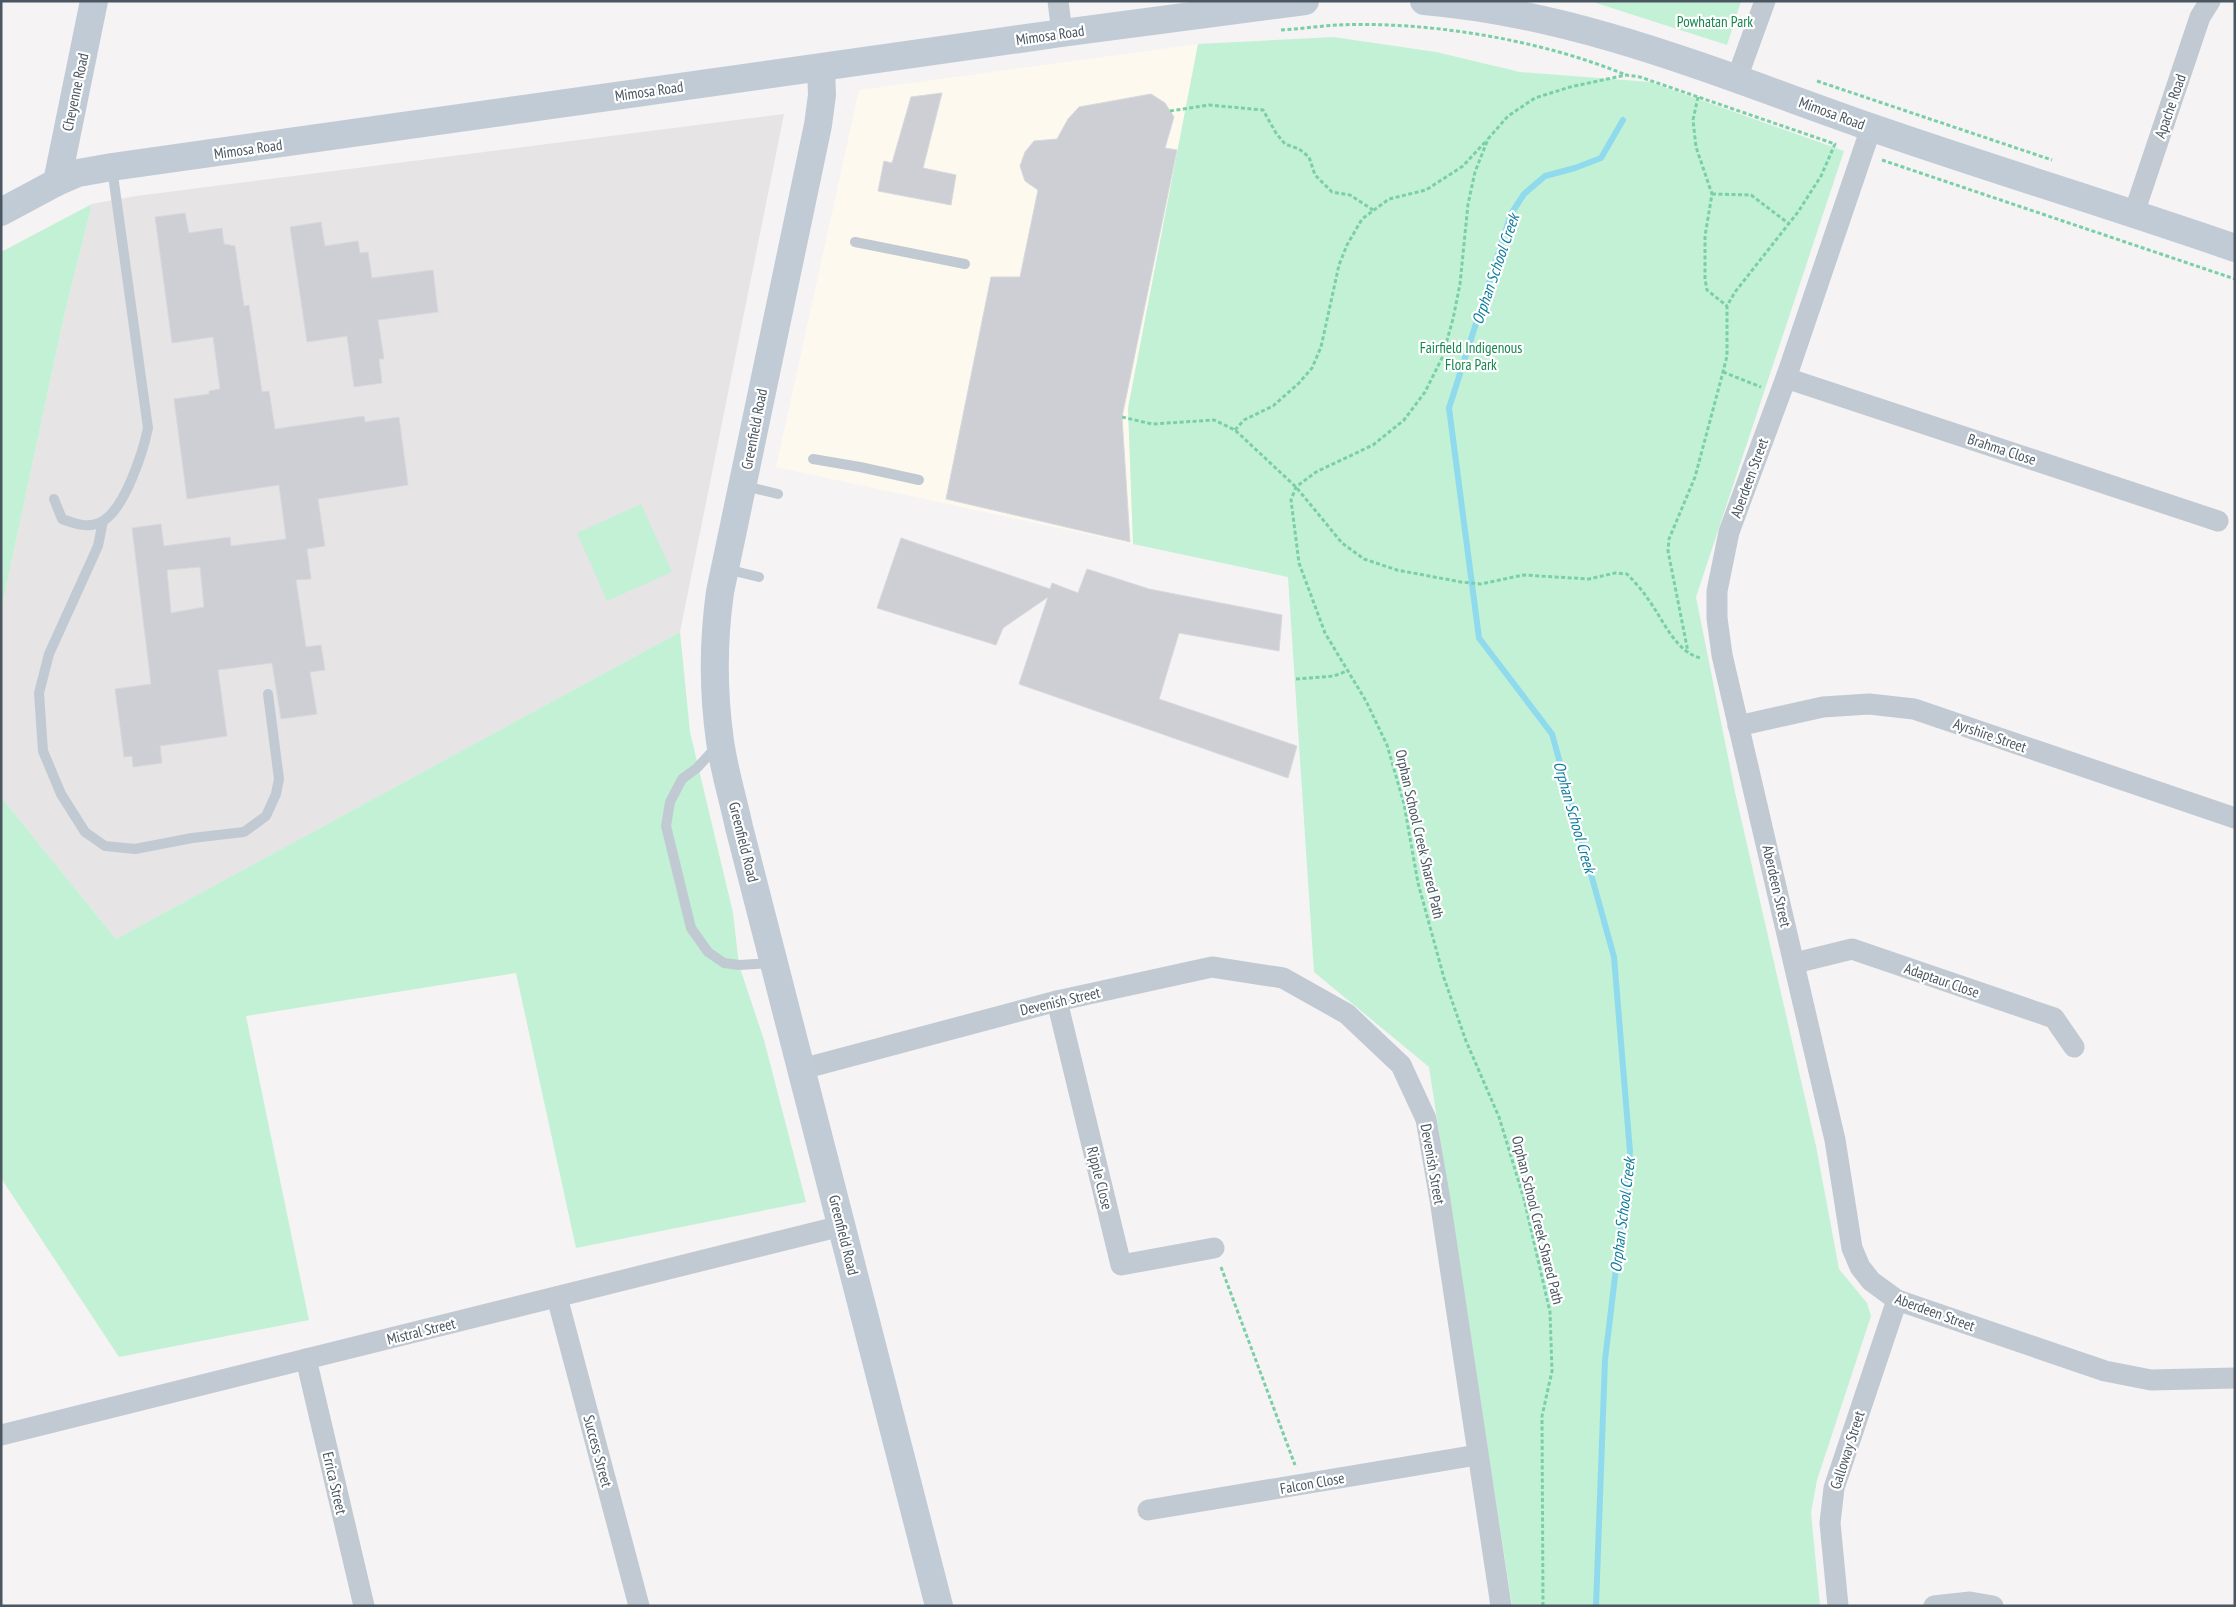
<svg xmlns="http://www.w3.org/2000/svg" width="2236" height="1607" viewBox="0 0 2236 1607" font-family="'PT Sans Narrow',sans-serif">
  <rect width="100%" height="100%" fill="#f5f3f3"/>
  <!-- commercial -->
  <polygon fill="#fdf9ef" points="1198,44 1128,408 1133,544 776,467 859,90"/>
  <!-- education -->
  <polygon fill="#e6e4e5" points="784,114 680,632 116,939 1,797 1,611 64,316 92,204 136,196"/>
  <!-- green -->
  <g fill="#c3f1d5">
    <polygon points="1590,1 1741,1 1727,45"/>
    <polygon points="1333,37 1436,52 1520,72 1650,82 1844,151 1696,597 1735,792 1816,1146 1839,1269 1867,1303 1871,1316 1817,1480 1811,1513 1820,1606 1512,1606 1429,1067 1314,972 1288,577 1133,544 1128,408 1198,44"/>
    <polygon points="92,204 64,316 1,611 1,252"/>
    <polygon points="641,504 672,572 607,601 577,533"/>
    <polygon points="680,632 690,732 733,913 739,965 764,1040 806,1202 576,1248 516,973 246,1016 309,1320 119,1357 1,1178 1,797 116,939"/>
  </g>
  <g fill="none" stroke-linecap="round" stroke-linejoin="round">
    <!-- stream -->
    <polyline stroke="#90daee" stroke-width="6" points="1596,1606 1605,1360 1630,1152 1614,957 1552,734 1479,638 1449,408 1511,214 1524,194 1545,176 1575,168 1601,158 1623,120"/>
  </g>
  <!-- building -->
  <g fill="#cdcfd5" stroke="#d7d9de" fill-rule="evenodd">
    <polygon points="942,93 923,168 956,175 951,205 878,191 884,161 892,163 911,97"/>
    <polygon points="1151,94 1165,103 1174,117 1165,148 1177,150 1122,417 1130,542 946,499 991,277 1020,277 1038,190 1025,181 1020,166 1025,152 1034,141 1057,139 1068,119 1079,107"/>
    <path d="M185 213 189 233 222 228 224 244 235 246 244 306 249 305 262 392 269 391 275 429 364 416 365 422 399 417 408 485 318 499 325 546 307 549 311 579 296 580 306 647 321 645 325 670 310 672 317 714 281 719 272 663 218 670 227 736 160 746 162 763 133 767 132 756 124 757 115 689 151 684 132 528 161 524 164 546 230 537 231 546 286 539 279 485 187 499 174 399 209 394V391L220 389 213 337 172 343 155 217ZM200 567 204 607 171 613 167 570Z"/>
    <polygon points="321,222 325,246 358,241 360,253 368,252 372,278 433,270 438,312 378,320 384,359 379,359 382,383 354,387 347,336 307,342 290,227"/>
    <polygon points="901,538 1050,589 1052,583 1078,593 1087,569 1149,589 1282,615 1279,651 1179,633 1159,699 1297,746 1288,778 1019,684 1048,597 1003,628 996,645 877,608"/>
  </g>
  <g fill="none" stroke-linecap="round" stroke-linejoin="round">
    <!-- path -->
    <g stroke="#7ad0a6" stroke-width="3" stroke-dasharray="4 2.5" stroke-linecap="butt">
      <path d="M1281 30C1300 29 1319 26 1338 25 1429 21 1542 40 1626 75"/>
      <polyline points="1817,81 2052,160"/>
      <polyline points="1698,97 1693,120 1696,147 1712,194 1705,236 1705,279 1707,290 1727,306"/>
      <polyline points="1170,111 1209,105 1263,110 1276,133 1285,144 1299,149 1309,157 1315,175 1332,192 1350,195 1373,210"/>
      <polyline points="1882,160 2235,279"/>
      <polyline points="1712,194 1751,195 1788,223"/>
      <polyline points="1723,372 1761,387"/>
      <path d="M1122 417 1152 424 1214 420 1235 430 1296 487 1342 543 1364 559 1397 570 1461 582 1481 584 1523 575 1589 579 1615 573 1627 574C1637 584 1646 595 1654 608 1666 626 1678 653 1701 658"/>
      <polyline points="1235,430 1244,420 1273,406 1299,383 1312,368 1321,347 1339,265 1347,245 1362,219 1389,199 1426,190 1463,166 1487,140"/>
      <polyline points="1296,679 1334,676 1347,671"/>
      <polyline points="1221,1267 1295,1465"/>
      <polyline points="1543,1606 1542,1416 1552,1371 1550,1312 1524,1199 1499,1117 1466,1041 1444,978 1418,883 1404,804 1387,745 1366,701 1325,633 1299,563 1291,500 1296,487 1316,472 1373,445 1404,420 1425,392 1442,358 1453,319 1460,284 1468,204 1475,172 1488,139 1508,116 1535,98 1570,87 1626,75 1640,77 1835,144 1821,176 1798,212 1735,292 1727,306 1727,356 1723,372 1695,477 1669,539 1668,551 1688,652"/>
    </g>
    <!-- lane -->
    <g stroke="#c1cad2" stroke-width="10">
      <polyline points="855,242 965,264"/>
      <polyline points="813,459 860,467 919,480"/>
      <polyline points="744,486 778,494"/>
      <path d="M54 499 62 519C75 524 90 529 103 521 125 508 143 452 148 428L112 168"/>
      <polyline points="103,521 98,546 49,654 39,693 43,751 61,794 85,832 105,846 135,849 192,838 244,832 266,816 276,794 279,779 268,694"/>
      <polyline points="726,569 759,577"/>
      <polyline points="717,746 697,768 682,779 670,802 666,826 691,928 708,952 724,963 739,965 772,963"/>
    </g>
    <!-- street -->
    <g stroke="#c1cad2" stroke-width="21">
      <polyline points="1058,1 1062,33"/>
      <polyline points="1737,78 1765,1"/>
      <polyline points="1871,128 1786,378 1729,532 1717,591 1717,618 1722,655 1835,1140 1852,1248 1860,1267 1871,1281 1897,1300 2105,1371 2151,1380 2235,1378"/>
      <polyline points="2134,213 2200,17 2210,1"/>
      <polyline points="1786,378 2218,521"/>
      <polyline points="1738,726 1823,707 1869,704 1914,709 2235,818"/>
      <polyline points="1795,963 1852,949 2054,1018 2074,1047"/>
      <polyline points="1057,1001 1121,1265 1214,1248"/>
      <polyline points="802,1069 1057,1001 1212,967 1283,978 1347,1014 1401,1065 1426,1119 1440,1200 1501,1606"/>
      <polyline points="557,1297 639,1606"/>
      <polyline points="306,1359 364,1606"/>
      <polyline points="1,1435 841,1226"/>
      <polyline points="1148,1510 1477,1455"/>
      <polyline points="1838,1606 1830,1523 1834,1488 1897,1300"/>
      <polyline points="1934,1606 1970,1602 1993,1606"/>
    </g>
    <!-- secondary -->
    <g stroke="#c1cbd6" stroke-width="28">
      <path d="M1424 1C1581 14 1724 76 1870 127 1991 169 2114 206 2235 248"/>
      <path d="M821 68 822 95 818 125 720 592C713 642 713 691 720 741 724 770 733 799 739 827L939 1606"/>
      <polyline points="57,182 94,1"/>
      <polyline points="1,212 57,182 78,173 112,167 1062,33 1305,1"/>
    </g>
  </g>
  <g text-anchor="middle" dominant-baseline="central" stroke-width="4.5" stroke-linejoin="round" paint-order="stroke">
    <!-- park labels -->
    <g font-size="15" fill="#17864f" stroke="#fff">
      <text x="1715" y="21">Powhatan Park</text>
      <text x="1471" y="347">Fairfield Indigenous<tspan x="1471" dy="17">Flora Park</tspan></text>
    </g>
    <!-- street labels -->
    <g font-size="15" fill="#4a5661" stroke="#fff">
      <text transform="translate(1050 35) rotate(-8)">Mimosa Road</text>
      <text transform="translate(649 91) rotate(-8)">Mimosa Road</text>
      <text transform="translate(75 92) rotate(-78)">Cheyenne Road</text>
      <text transform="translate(2170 106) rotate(-71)">Apache Road</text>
      <text transform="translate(1832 113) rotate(20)">Mimosa Road</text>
      <text transform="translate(248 149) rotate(-8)">Mimosa Road</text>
      <text transform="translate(754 429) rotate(-79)">Greenfield Road</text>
      <text transform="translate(2002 449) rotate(18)">Brahma Close</text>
      <text transform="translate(1749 478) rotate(-70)">Aberdeen Street</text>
      <text transform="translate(1990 735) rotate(19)">Ayrshire Street</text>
      <text transform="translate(1420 834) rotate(77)">Orphan School Creek Shared Path</text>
      <text transform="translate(744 842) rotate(76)">Greenfield Road</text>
      <text transform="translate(1777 886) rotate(77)">Aberdeen Street</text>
      <text transform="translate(1942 980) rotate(19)">Adaptaur Close</text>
      <text transform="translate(1060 1001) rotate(-13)">Devenish Street</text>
      <text transform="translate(1433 1164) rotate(80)">Devenish Street</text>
      <text transform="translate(1100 1178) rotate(76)">Ripple Close</text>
      <text transform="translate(1538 1220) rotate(76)">Orphan School Creek Shared Path</text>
      <text transform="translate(844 1235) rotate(76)">Greenfield Road</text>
      <text transform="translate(1935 1312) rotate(20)">Aberdeen Street</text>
      <text transform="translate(421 1331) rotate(-14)">Mistral Street</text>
      <text transform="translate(1847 1450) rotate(-72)">Galloway Street</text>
      <text transform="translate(598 1451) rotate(75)">Success Street</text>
      <text transform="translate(335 1483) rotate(77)">Errica Street</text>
      <text transform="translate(1312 1483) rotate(-10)">Falcon Close</text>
    </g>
    <!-- water labels -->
    <g font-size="16" font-style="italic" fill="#0c7c9b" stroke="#fff">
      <text transform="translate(1495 269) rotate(-71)">Orphan School Creek</text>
      <text transform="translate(1575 817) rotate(74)">Orphan School Creek</text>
      <text transform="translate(1622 1215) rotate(-83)">Orphan School Creek</text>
    </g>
  </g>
  <!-- border -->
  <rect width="2236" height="1607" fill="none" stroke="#4a5661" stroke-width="5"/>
</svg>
